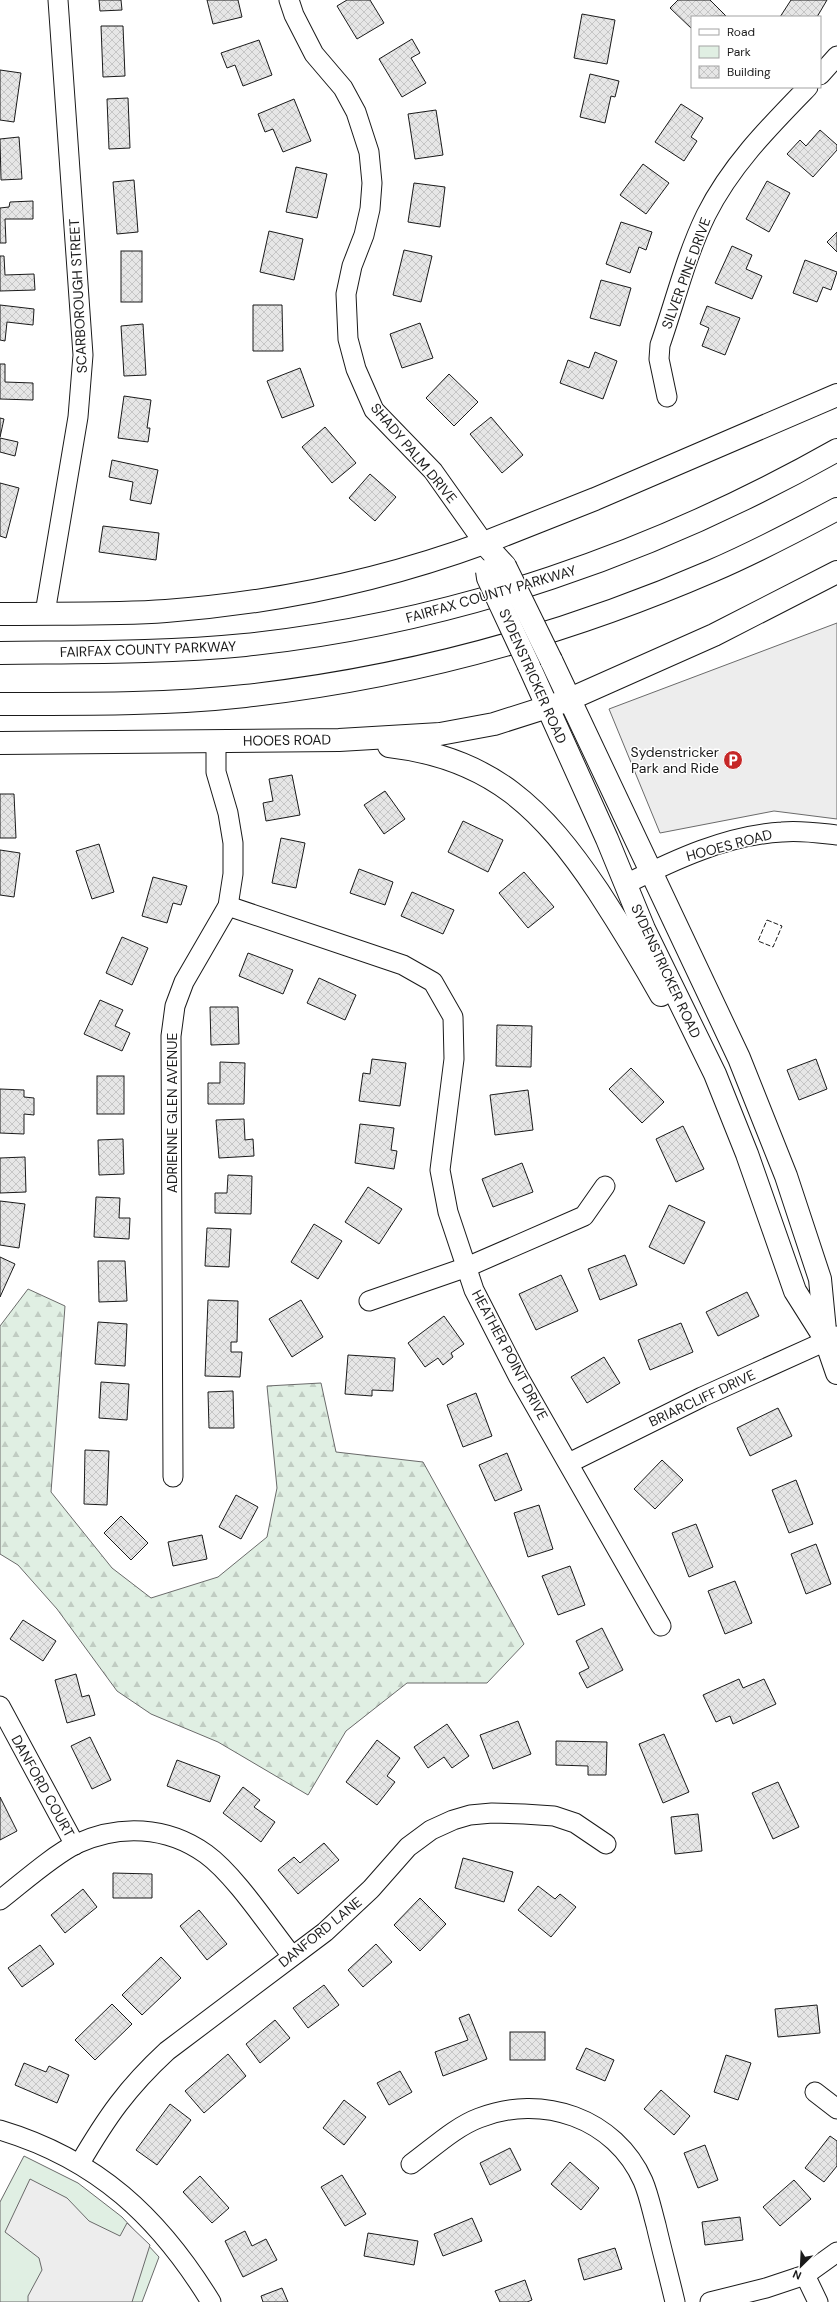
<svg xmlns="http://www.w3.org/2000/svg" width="837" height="2302" viewBox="0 0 837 2302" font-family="'DM Sans',sans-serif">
  <defs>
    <pattern id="forest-firs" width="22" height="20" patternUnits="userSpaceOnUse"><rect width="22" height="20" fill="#e0efe3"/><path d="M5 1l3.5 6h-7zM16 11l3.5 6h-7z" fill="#c0ccc2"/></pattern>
    <pattern id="building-cross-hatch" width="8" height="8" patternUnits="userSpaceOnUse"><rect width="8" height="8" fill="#e6e6e6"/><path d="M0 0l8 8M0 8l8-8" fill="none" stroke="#c5c5c5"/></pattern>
  </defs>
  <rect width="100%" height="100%" fill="#fff"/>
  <!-- green -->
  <polygon fill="#e0efe3" stroke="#6a6a6a" points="24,2156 78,2183 122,2217 159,2257 142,2302 0,2302 0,2202"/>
  <!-- forest -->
  <polygon fill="url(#forest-firs)" stroke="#6a6a6a" points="28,1289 65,1306 51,1492 112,1568 151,1598 218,1577 267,1537 277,1488 267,1386 321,1383 336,1452 423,1462 524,1644 487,1683 407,1683 346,1731 308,1795 218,1742 151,1714 117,1691 57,1609 18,1565 0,1554 0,1326"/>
  <!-- parking -->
  <g fill="#ededed" stroke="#6a6a6a">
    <polygon points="837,623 837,819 774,811 660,833 609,709"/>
    <polygon points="30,2179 67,2198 89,2221 120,2236 127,2223 150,2245 132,2302 28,2302 28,2296 42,2270 39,2258 5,2232"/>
  </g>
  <!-- building -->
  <g fill="url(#building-cross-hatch)" stroke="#1a1a1a">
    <polygon points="99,0 121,0 122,10 100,11"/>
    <polygon points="207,0 238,0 242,17 213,24"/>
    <polygon points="347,0 370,0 384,23 357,39 337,6"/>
    <polygon points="678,0 710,0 726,16 692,17 692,29 670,8"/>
    <polygon points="791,0 827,0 817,17 780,17"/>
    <polygon points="582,14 615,20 607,64 574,58"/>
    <polygon points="101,26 123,26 125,76 103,77"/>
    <polygon points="412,39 420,53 411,58 426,83 402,97 379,59"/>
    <polygon points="259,40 272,75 243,86 235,65 227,68 221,53"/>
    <polygon points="0,70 21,73 14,122 0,120"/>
    <polygon points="590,74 619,81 615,97 611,96 605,123 580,117"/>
    <polygon points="128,98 130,148 109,149 107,99"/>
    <polygon points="294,99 311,141 283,152 273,129 265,132 258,114"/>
    <polygon points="681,104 703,118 691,137 697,141 684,161 655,142"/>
    <polygon points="436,110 443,155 415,159 408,114"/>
    <polygon points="820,130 837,145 837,150 813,177 787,154 800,140 806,146"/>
    <polygon points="19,137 22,179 1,180 0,139"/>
    <polygon points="643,164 669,183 646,214 620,195"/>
    <polygon points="296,167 327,174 317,218 286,212"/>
    <polygon points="134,180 138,232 117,234 113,182"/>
    <polygon points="767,181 790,193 769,232 746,219"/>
    <polygon points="414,183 445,187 440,227 408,222"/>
    <polygon points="33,201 33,219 5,219 6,243 0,243 0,208 9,207 10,202"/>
    <polygon points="621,222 652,232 646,250 639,247 630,273 606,264"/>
    <polygon points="269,231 303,239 294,280 260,272"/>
    <polygon points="837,232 837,252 827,242"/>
    <polygon points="732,246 752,255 746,269 762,276 752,299 715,283"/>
    <polygon points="404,250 432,256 421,302 393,295"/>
    <rect x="121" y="251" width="21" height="51"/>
    <polygon points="0,256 4,256 5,275 34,274 35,290 0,291"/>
    <polygon points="805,260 837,272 831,290 823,287 817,302 793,293"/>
    <polygon points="601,280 631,288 620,326 590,318"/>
    <polygon points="0,305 34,309 33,325 7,322 5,341 0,340"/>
    <polygon points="253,305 282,305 283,351 253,351"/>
    <polygon points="707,306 740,318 725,355 702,346 709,328 700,324"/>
    <polygon points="420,323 433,358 402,368 390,334"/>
    <polygon points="143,324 146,375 124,376 121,326"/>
    <polygon points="595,352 617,361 603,399 560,383 568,360 589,368"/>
    <polygon points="0,364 5,364 5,382 33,383 33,400 0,399"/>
    <polygon points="300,368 314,406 282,418 267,381"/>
    <polygon points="449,374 478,402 454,426 426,398"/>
    <polygon points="124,396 151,400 147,428 150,428 148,442 118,438"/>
    <polygon points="491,417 523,455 502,473 470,434"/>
    <polygon points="0,418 4,419 0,437"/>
    <polygon points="325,427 356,463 332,483 302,447"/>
    <polygon points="0,438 18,442 15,456 0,452"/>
    <polygon points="112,460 158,470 151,504 130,500 133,482 109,477"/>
    <polygon points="370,474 396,497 375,521 349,498"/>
    <polygon points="0,483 19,488 6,538 0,536"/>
    <polygon points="103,526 159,533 156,560 99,552"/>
    <polygon points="292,775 300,815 266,821 263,803 273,801 269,779"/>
    <polygon points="385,791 405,819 384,834 364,805"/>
    <polygon points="0,794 14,794 16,838 0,838"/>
    <polygon points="463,821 503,840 488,872 448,852"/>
    <polygon points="281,838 305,843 296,888 272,883"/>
    <polygon points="99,844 114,892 92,899 76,851"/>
    <polygon points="0,850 20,853 14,897 0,895"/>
    <polygon points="359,869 393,882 385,905 350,893"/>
    <polygon points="524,872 554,907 528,928 499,893"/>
    <polygon points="153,877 187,886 181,905 173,903 167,923 142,916"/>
    <polygon points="412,892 454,910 443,934 401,916"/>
    <polygon points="122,937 148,948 132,985 106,973"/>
    <polygon points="248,953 293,970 283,994 239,976"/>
    <polygon points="319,978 356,995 345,1020 307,1003"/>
    <polygon points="100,1000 123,1010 115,1026 130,1033 122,1051 84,1034"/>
    <polygon points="210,1007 238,1007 239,1044 211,1045"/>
    <polygon points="497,1025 532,1026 531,1067 496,1066"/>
    <polygon points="372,1059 406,1063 400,1106 359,1101 363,1073 370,1074"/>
    <polygon points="816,1059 827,1089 799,1100 787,1070"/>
    <polygon points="220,1062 245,1063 244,1104 208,1104 208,1083 220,1083"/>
    <polygon points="631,1068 664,1102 642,1123 609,1089"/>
    <rect x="97" y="1076" width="27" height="38"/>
    <polygon points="0,1089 24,1090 24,1097 34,1098 34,1115 24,1114 24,1134 0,1133"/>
    <polygon points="528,1090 533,1130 495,1135 490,1095"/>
    <polygon points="244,1119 245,1140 253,1139 254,1156 219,1158 216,1120"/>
    <polygon points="360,1124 394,1128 391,1150 397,1151 394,1169 355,1163"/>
    <polygon points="683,1126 704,1169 676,1182 656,1139"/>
    <polygon points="123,1139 124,1174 99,1175 98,1140"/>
    <polygon points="25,1157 26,1192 0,1193 0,1158"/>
    <polygon points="522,1163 533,1192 493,1207 482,1179"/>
    <polygon points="228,1175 252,1176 251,1214 215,1213 215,1193 227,1193"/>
    <polygon points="368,1187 402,1209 379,1244 345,1222"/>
    <polygon points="96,1197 120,1198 119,1218 130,1218 129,1239 94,1237"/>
    <polygon points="0,1201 25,1204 19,1248 0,1245"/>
    <polygon points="669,1205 705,1222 684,1264 649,1247"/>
    <polygon points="314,1224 342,1241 318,1279 291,1262"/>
    <polygon points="207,1228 231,1229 229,1267 205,1266"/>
    <polygon points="625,1255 637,1285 600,1300 588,1269"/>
    <polygon points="0,1257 15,1264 0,1297"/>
    <polygon points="98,1261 125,1261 127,1301 99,1302"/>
    <polygon points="561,1275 578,1311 536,1330 519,1294"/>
    <polygon points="747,1292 759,1316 718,1336 706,1312"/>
    <polygon points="208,1300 238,1301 237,1342 231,1342 231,1352 242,1352 240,1377 205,1376"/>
    <polygon points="301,1300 323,1337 292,1357 269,1319"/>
    <polygon points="444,1316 464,1344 451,1353 453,1357 443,1365 438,1358 425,1367 408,1343"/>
    <polygon points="98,1322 127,1324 125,1366 95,1364"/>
    <polygon points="681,1323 693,1352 650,1370 638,1340"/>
    <polygon points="348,1355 395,1358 393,1391 372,1390 372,1396 345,1394"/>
    <polygon points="604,1357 620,1383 587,1403 571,1377"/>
    <polygon points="101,1382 129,1384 127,1420 99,1418"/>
    <polygon points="233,1391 234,1428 209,1428 208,1392"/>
    <polygon points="476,1393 492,1436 463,1447 447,1405"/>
    <polygon points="778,1408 792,1436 750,1456 737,1428"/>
    <polygon points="85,1450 109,1451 107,1505 84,1504"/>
    <polygon points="507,1453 522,1490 495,1501 479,1465"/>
    <polygon points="662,1460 683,1480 655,1509 634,1489"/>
    <polygon points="796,1480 813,1524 789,1533 772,1490"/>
    <polygon points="236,1495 258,1507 241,1539 219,1527"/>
    <polygon points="539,1505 553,1549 528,1557 514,1513"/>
    <polygon points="121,1516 148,1543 131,1560 104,1533"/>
    <polygon points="696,1524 713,1567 689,1577 672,1533"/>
    <polygon points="202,1535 207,1559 173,1566 168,1542"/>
    <polygon points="816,1544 831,1584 806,1594 791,1554"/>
    <polygon points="570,1566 585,1605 558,1615 542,1576"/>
    <polygon points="735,1581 752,1623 725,1634 708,1591"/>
    <polygon points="23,1620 56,1641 43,1661 10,1639"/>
    <polygon points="602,1628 623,1670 587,1688 579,1673 589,1668 576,1641"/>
    <polygon points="76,1674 82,1697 89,1695 95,1715 67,1723 55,1680"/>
    <polygon points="739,1679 743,1688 764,1679 776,1704 733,1724 730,1716 716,1722 703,1695"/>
    <polygon points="518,1721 531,1754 493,1769 480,1735"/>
    <polygon points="447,1724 469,1756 452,1768 444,1757 428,1768 414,1747"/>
    <polygon points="664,1734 689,1792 663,1803 639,1744"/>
    <polygon points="90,1737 111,1780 92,1789 71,1746"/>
    <polygon points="377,1740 400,1758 387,1776 395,1782 377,1805 346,1782"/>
    <polygon points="556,1741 607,1742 606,1775 588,1775 588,1766 556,1765"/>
    <polygon points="177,1760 220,1776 210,1802 167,1786"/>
    <polygon points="778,1782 799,1827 773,1839 752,1793"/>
    <polygon points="243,1787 260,1800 254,1807 275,1822 261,1842 223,1813"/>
    <polygon points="0,1797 17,1831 0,1840"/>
    <polygon points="698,1814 702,1851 675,1854 671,1817"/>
    <polygon points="324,1843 339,1860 298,1894 278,1870 294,1857 300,1863"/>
    <polygon points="463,1858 513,1872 504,1902 455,1888"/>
    <polygon points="113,1873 152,1874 152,1898 113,1898"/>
    <polygon points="538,1886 555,1899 560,1894 576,1907 551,1937 518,1910"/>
    <polygon points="83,1889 97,1907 65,1933 51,1915"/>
    <polygon points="420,1898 446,1924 420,1951 394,1925"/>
    <polygon points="199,1910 227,1944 207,1960 180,1926"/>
    <polygon points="376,1944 392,1962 363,1987 348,1970"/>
    <polygon points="40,1945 54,1964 22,1987 8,1968"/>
    <polygon points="161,1957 181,1978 142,2015 122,1995"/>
    <polygon points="324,1985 339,2005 308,2028 293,2008"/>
    <polygon points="112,2004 132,2024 95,2060 75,2040"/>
    <polygon points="817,2005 820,2033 778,2037 775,2009"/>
    <polygon points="469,2014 487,2059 443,2076 435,2052 468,2040 459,2018"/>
    <polygon points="275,2020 290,2038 260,2063 246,2044"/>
    <rect x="510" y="2032" width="35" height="28"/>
    <polygon points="586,2048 614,2060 605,2081 576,2069"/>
    <polygon points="228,2054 246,2076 204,2113 185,2091"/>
    <polygon points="726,2055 751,2063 738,2100 714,2092"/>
    <polygon points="24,2063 46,2072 49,2066 69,2075 57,2103 15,2085"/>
    <polygon points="400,2071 412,2092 389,2105 377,2083"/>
    <polygon points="661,2090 690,2116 674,2135 644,2109"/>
    <polygon points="344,2100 366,2117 344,2145 323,2128"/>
    <polygon points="170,2104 191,2120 157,2165 136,2150"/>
    <polygon points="830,2136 837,2141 837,2166 824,2182 805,2168"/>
    <polygon points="705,2145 718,2180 698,2188 684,2153"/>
    <polygon points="510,2148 521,2170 490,2185 480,2163"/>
    <polygon points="570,2162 599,2188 581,2210 551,2184"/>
    <polygon points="342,2175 366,2214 345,2226 321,2187"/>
    <polygon points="200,2176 229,2208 212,2223 183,2192"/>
    <polygon points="794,2180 811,2199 780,2226 763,2207"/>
    <polygon points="740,2217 743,2240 705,2245 702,2222"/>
    <polygon points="472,2218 482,2241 443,2256 434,2234"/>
    <polygon points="245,2231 252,2246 266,2239 277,2260 243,2277 225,2241"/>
    <polygon points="368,2233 418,2241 414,2265 364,2256"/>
    <polygon points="615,2248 622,2269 584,2280 578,2259"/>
    <polygon points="525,2280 532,2300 527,2302 500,2302 495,2291"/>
    <polygon points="282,2288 288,2302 263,2302 261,2296"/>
  </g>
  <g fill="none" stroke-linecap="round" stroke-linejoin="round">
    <defs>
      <g id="minor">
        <polyline points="289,0 294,15 314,54 343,88 356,112 369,152 372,183 370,209 364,235 352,266 346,294 348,339 356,369 374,410 433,471 484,543"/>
        <polyline points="820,75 837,56"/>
        <path d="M667 397 659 359 660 345C675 302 686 256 706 215 731 165 770 126 808 87"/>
        <polyline points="45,613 78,417 83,355 58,0"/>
        <path d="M626 884C674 860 727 835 782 832 800 830 819 833 837 835"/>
        <polyline points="228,906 403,965 433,982 453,1017 454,1059 440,1170 448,1212 474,1290 518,1376 661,1626"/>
        <polyline points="369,1301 467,1267 584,1216 605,1186"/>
        <polyline points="569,1463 702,1397 837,1336"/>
        <polyline points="173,1477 171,1036 175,1006 184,982 228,906 233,874 233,843 228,813 216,772 216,741"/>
        <polyline points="0,1706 75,1845"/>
        <path d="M0 1900C22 1883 52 1856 76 1844 119 1824 167 1826 206 1854 235 1875 269 1927 292 1956"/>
        <polyline points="815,2092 837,2109"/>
        <path d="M0 2130C97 2159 159 2217 211 2302"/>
        <path d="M80 2163C107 2117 127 2088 167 2051L325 1932 371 1889 408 1847 431 1830 453 1820 470 1815 492 1813 524 1814 554 1816 575 1823 606 1844"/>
        <path d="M411 2164C433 2148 455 2127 479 2118 542 2093 615 2118 643 2181 649 2195 652 2211 656 2225 662 2251 669 2276 675 2302"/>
        <polyline points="805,2275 818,2302"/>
        <polyline points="710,2302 766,2288 805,2275 837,2252"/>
      </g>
      <g id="major">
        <polyline points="484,543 505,566"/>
        <path d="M0 614C55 613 111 615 166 611 274 603 383 580 484 543"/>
        <polyline points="551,660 739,1058 786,1176 820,1279 826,1341 837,1373"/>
        <polyline points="529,666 607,839 644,929 715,1074 747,1154 795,1291 824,1337"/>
        <polyline points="0,743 339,740 440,734 494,724 560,703"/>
        <path d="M389 746C492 758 543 809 598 891 620 925 641 959 661 995"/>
      </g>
      <g id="highway">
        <polyline points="484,543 595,499 837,395"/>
        <path d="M0 653C82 652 164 653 245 645 454 623 655 553 837 450"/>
        <polyline points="570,699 714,635 837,572"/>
        <path d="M0 704C82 704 163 705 245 696 407 678 562 636 712 571 754 553 796 531 837 509"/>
      </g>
    </defs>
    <!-- minor casing -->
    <use href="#minor" stroke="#1a1a1a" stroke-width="21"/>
    <!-- major casing -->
    <use href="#major" stroke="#1a1a1a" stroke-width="24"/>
    <!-- highway casing -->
    <use href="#highway" stroke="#1a1a1a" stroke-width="24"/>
    <!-- minor -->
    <use href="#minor" stroke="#fff" stroke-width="19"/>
    <!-- major -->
    <use href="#major" stroke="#fff" stroke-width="22"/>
    <!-- highway -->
    <use href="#highway" stroke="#fff" stroke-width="22"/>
    <defs>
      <g id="major-bridge">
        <polyline points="505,566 551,660"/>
        <polyline points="487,571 488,578 529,666"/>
      </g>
    </defs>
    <!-- major-bridge casing -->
    <use href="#major-bridge" stroke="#1a1a1a" stroke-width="24" stroke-linecap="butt"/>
    <!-- major-bridge -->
    <use href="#major-bridge" stroke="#fff" stroke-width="22"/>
    <!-- fence -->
    <polygon stroke="#1a1a1a" stroke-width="1" stroke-dasharray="5 2" stroke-linecap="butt" points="767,920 782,926 773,947 758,941"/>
  </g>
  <!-- icons -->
  <defs>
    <symbol id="parking-disc" viewBox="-11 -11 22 22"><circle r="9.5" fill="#c62828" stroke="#fff"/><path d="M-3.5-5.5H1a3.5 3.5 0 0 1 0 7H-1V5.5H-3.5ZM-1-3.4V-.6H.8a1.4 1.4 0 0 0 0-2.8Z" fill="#fff"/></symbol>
  </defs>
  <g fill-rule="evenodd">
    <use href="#parking-disc" x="722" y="749" width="22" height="22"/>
  </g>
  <g text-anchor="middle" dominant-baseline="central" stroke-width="3" stroke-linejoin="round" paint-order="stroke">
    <!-- street labels -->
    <g font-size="14" fill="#1a1a1a" stroke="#fff">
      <text transform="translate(686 273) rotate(-70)">SILVER PINE DRIVE</text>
      <text transform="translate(78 296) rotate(-93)">SCARBOROUGH STREET</text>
      <text transform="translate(414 453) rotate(50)">SHADY PALM DRIVE</text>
      <text transform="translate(491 594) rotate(-16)">FAIRFAX COUNTY PARKWAY</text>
      <text transform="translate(148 649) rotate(-2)">FAIRFAX COUNTY PARKWAY</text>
      <text transform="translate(533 676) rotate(66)">SYDENSTRICKER ROAD</text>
      <text transform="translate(287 740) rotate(-1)">HOOES ROAD</text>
      <text transform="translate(729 845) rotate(-15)">HOOES ROAD</text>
      <text transform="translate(666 971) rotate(65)">SYDENSTRICKER ROAD</text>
      <text transform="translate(172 1113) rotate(-90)">ADRIENNE GLEN AVENUE</text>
      <text transform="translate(510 1355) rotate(62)">HEATHER POINT DRIVE</text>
      <text transform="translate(702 1398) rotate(-25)">BRIARCLIFF DRIVE</text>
      <text transform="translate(43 1786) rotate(61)">DANFORD COURT</text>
      <text transform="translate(320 1932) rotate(-39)">DANFORD LANE</text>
    </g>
    <!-- poi labels -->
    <g font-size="14" fill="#1a1a1a" stroke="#fff" text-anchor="end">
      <text x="719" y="752">Sydenstricker<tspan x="719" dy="16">Park and Ride</tspan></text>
    </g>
  </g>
  <!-- legend -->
  <rect x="691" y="16" width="130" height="72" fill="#ffffff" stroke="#a3a3a3"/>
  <rect x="699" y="29" width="20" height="6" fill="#ffffff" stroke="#a3a3a3"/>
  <text x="727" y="36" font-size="12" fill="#1a1a1a">Road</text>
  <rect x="699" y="46" width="20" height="12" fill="#e0efe3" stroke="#a3a3a3"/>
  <text x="727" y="56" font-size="12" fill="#1a1a1a">Park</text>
  <rect x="699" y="66" width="20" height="12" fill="url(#building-cross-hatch)" stroke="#a3a3a3"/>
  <text x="727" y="76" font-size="12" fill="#1a1a1a">Building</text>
  <!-- north arrow -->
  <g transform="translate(801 2266) rotate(204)" stroke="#ffffff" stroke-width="3" paint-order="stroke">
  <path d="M0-3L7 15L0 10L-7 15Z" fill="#1a1a1a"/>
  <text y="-6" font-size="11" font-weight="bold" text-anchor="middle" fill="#1a1a1a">N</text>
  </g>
</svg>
